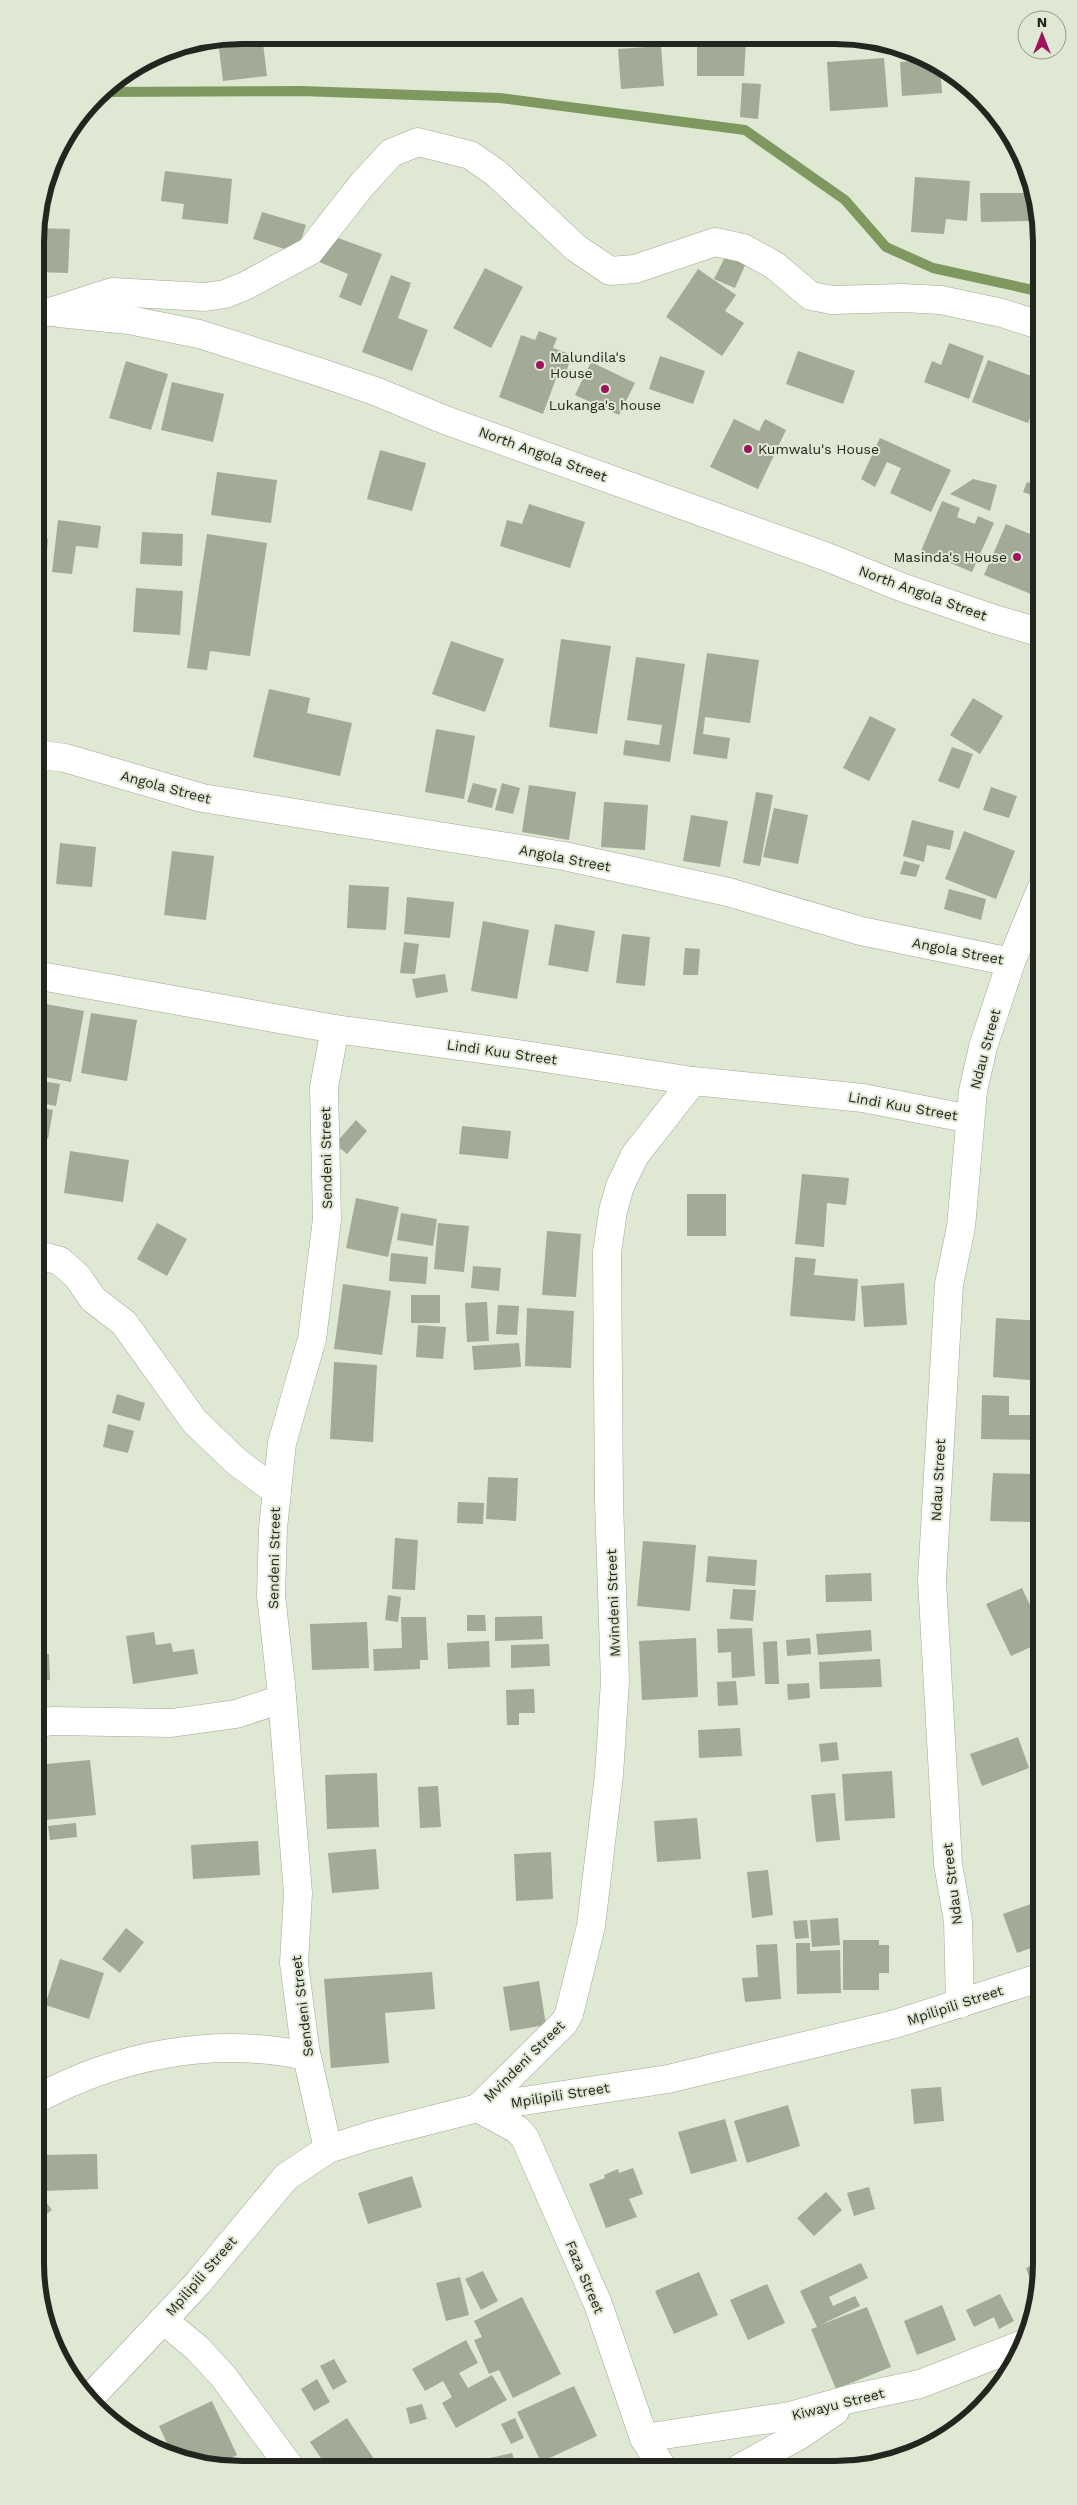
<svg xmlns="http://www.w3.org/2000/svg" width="1077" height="2505" viewBox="0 0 1077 2505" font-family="'Work Sans',sans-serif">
  <rect width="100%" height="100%" fill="#dee8d3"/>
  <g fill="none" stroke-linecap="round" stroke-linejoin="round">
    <!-- stream -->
    <polyline stroke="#7f9860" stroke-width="10" points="101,92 301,91 500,98 745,130 845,200 886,247 933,268 1042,292"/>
  </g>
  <!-- building -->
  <g fill="#a1ab96">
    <polygon points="260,35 262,35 267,76 223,81 218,40"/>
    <polygon points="343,36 368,36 368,43 344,45"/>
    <polygon points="746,41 744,76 697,76 697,42"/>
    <polygon points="661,46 664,86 621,89 618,49"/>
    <polygon points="884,58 888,107 830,111 827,62"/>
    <polygon points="932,60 940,66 942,93 902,96 900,62"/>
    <polygon points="742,83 761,84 758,119 740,117"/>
    <polygon points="165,171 232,179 228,224 182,219 184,204 161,201"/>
    <polygon points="915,177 970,181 967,221 946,219 944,234 911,232"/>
    <polygon points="980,193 1031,193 1031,221 981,222"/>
    <polygon points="262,212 306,225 297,253 253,239"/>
    <polygon points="35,228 70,229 68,273 35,272"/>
    <polygon points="327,234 382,254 361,306 339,297 348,274 317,261"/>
    <polygon points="727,253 747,261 735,288 714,279"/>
    <polygon points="485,268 523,287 491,348 453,328"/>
    <polygon points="698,269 736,295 725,311 744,323 722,356 666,317"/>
    <polygon points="391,275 411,283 398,318 428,330 412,371 362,352"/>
    <polygon points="539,331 557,338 553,348 572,355 564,378 557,376 543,414 499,397 521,335 535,340"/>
    <polygon points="949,343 984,356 969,399 924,382 932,361 941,365"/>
    <polygon points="798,351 855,371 843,404 786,384"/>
    <polygon points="660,356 705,371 693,404 649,389"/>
    <polygon points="988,360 1042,380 1042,388 1028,423 972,402"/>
    <polygon points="126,361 168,374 151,430 109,418"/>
    <polygon points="591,362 635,383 619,415 575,395"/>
    <polygon points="172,382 224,394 213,442 161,430"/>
    <polygon points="734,419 759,431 765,419 786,430 758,489 710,467"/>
    <polygon points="880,438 951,470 931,512 890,493 901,468 887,462 875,487 861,479"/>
    <polygon points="380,450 426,463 412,511 367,499"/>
    <polygon points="217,472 277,480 271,523 211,515"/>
    <polygon points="973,479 997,485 990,511 950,494"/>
    <polygon points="1027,482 1042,487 1042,513 1034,510 1039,498 1023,492"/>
    <polygon points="942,501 960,508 957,517 975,524 978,516 994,523 972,572 921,551"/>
    <polygon points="529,504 585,522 570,568 500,546 507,520 522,524"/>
    <polygon points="58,520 101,526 98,548 76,546 72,574 52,572"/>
    <polygon points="1006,524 1042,539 1041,598 984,575"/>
    <polygon points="142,532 183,534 182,566 140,564"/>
    <polygon points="207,534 267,543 250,656 210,651 207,670 187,668"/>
    <polygon points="35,538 48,539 44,586 35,586"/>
    <polygon points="136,588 183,591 180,635 133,632"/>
    <polygon points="561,639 611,646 597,734 549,727"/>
    <polygon points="451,641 504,659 485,712 432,694"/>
    <polygon points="707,653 759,660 750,723 705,717 703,734 730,738 727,759 693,754"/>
    <polygon points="636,657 685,664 670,762 623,755 625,740 659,745 662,725 627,720"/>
    <polygon points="269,689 310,698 307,713 352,723 340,776 253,757"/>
    <polygon points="973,698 1003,716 980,754 950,735"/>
    <polygon points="870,716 896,729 869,781 843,768"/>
    <polygon points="436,729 475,736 464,799 425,792"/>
    <polygon points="952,747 973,754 959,789 938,781"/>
    <polygon points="473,783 497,789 492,808 467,802"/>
    <polygon points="502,783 520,788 513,814 495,810"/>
    <polygon points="529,785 576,792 569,840 522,832"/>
    <polygon points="991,787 1017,796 1009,818 983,810"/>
    <polygon points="756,792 773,795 760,866 743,863"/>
    <polygon points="604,802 648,805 645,850 601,847"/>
    <polygon points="774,808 808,815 798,864 763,857"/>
    <polygon points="691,815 728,821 720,867 683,861"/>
    <polygon points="912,820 954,831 950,850 927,845 924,862 903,856"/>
    <polygon points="964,831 1015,851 996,899 945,879"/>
    <polygon points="60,843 96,847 92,887 56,884"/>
    <polygon points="172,851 214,856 206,920 164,915"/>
    <polygon points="904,861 920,865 916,877 900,874"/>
    <polygon points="349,885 389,887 386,930 347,928"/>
    <polygon points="949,889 986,899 981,920 944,909"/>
    <polygon points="407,897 454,902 450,938 404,934"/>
    <polygon points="483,921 529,930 517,999 471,991"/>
    <polygon points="555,924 595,931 588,972 548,965"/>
    <polygon points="622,934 650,937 645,986 616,983"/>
    <polygon points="404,942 419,944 415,974 400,973"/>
    <polygon points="685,948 700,949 698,975 683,975"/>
    <polygon points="445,974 448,992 416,998 412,979"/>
    <polygon points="35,1002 84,1011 71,1082 35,1075"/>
    <polygon points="91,1013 137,1020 127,1081 81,1073"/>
    <polygon points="35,1080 60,1084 56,1106 35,1102"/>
    <polygon points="35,1106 53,1110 48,1139 35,1136"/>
    <polygon points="356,1120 367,1131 347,1154 335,1144"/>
    <polygon points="462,1126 511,1131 508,1159 459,1154"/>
    <polygon points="35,1150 43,1151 36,1185 35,1185"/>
    <polygon points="70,1151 129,1160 123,1202 64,1193"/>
    <polygon points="802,1174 849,1178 846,1205 827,1203 824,1247 795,1244"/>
    <rect x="687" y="1194" width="39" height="42"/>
    <polygon points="356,1198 399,1207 388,1257 346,1248"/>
    <polygon points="401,1213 437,1219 433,1246 397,1240"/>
    <polygon points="157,1223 187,1239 167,1276 137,1259"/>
    <polygon points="438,1223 469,1226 464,1272 434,1269"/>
    <polygon points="547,1231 581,1234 576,1297 542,1295"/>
    <polygon points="391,1253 428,1257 426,1284 389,1281"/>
    <polygon points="795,1257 816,1259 814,1275 858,1279 855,1321 790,1316"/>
    <polygon points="473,1266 501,1268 499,1291 471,1288"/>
    <polygon points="904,1283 907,1325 864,1327 861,1286"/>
    <polygon points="343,1284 391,1291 382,1355 334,1349"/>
    <rect x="411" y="1295" width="29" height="28"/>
    <polygon points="487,1302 489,1341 467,1342 465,1303"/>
    <polygon points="498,1305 519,1306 517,1335 496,1334"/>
    <polygon points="527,1308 574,1311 571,1368 525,1366"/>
    <polygon points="996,1318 1042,1321 1042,1381 993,1377"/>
    <polygon points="418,1325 446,1327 443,1359 416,1357"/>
    <polygon points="519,1343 521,1367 474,1370 472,1346"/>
    <polygon points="334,1362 377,1365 373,1442 330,1439"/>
    <polygon points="117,1394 145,1403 140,1421 112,1413"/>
    <polygon points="982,1395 1009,1396 1009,1415 1038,1415 1038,1440 981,1439"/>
    <polygon points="108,1424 134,1431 128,1453 103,1447"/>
    <polygon points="993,1473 1033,1474 1032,1522 990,1521"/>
    <polygon points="488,1477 518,1478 516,1521 486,1519"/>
    <polygon points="458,1502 484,1503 483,1524 457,1523"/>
    <polygon points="395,1538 418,1540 415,1590 392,1589"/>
    <polygon points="643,1541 696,1545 690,1611 637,1606"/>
    <polygon points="708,1556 757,1560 755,1586 706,1582"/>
    <polygon points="871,1573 872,1601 826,1602 825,1575"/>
    <polygon points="1022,1588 1042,1630 1042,1642 1011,1656 986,1604"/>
    <polygon points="733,1589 756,1590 753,1621 730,1619"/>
    <polygon points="388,1595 401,1597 398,1622 385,1620"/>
    <polygon points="1042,1596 1042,1610 1037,1612 1032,1600"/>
    <polygon points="467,1615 485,1615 486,1631 467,1631"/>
    <polygon points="542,1616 543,1639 495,1641 495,1617"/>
    <polygon points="401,1617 426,1617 428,1660 420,1660 420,1669 374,1671 373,1649 402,1648"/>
    <polygon points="367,1622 369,1668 312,1670 310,1624"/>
    <polygon points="752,1628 755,1676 732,1678 731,1652 718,1653 717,1629"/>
    <polygon points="871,1630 872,1651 818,1655 816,1634"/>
    <polygon points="154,1632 156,1645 171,1643 173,1652 194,1649 198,1674 133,1684 126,1636"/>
    <polygon points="696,1638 698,1697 642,1700 639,1641"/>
    <polygon points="810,1638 811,1654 787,1656 786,1640"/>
    <polygon points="489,1641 490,1667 448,1669 447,1643"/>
    <polygon points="777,1641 779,1684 765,1684 763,1642"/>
    <polygon points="549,1644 550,1666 511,1668 511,1645"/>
    <polygon points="35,1654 49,1654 50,1680 35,1681"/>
    <polygon points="880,1659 882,1687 820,1689 819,1662"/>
    <polygon points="736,1681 738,1705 718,1706 717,1682"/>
    <polygon points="809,1683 810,1698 788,1700 787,1684"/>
    <polygon points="534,1689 535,1713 519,1713 519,1725 507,1725 506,1690"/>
    <polygon points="740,1728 742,1756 699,1758 698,1730"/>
    <polygon points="1018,1737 1029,1768 982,1786 970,1754"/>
    <polygon points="837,1742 839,1760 821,1762 819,1744"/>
    <polygon points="90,1760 96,1815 35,1821 35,1765"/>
    <polygon points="892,1771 895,1818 845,1821 842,1774"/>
    <polygon points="377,1773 379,1827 327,1829 325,1775"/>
    <polygon points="438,1786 441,1827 420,1828 418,1787"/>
    <polygon points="835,1793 840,1840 816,1842 811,1795"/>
    <polygon points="697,1818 701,1859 657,1862 654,1821"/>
    <polygon points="76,1823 77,1837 50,1840 48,1826"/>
    <polygon points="258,1841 260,1875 193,1879 191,1845"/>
    <polygon points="376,1849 379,1889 332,1893 328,1853"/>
    <polygon points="551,1852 553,1899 516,1901 514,1854"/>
    <polygon points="768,1870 773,1915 752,1918 747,1872"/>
    <polygon points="1042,1900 1042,1944 1017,1953 1003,1914"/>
    <polygon points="838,1918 840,1945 812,1947 810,1920"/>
    <polygon points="807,1920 809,1938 795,1939 793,1921"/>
    <polygon points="126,1928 144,1942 120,1973 102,1959"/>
    <polygon points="843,1940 879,1940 879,1945 889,1945 889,1973 879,1973 879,1990 843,1990"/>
    <polygon points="796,1943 810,1943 810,1951 840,1950 841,1993 797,1994"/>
    <polygon points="777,1944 781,1999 745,2002 742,1978 758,1977 756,1945"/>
    <polygon points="60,1959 104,1973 89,2019 45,2005"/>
    <polygon points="432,1972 435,2009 385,2013 389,2063 331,2068 324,1979"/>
    <polygon points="539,1981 546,2025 510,2031 503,1987"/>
    <polygon points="941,2087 944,2121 914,2124 911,2089"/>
    <polygon points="788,2105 800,2146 747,2163 734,2121"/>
    <polygon points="725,2119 737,2161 691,2174 678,2132"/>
    <polygon points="97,2154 98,2189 43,2191 42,2155"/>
    <polygon points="633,2168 643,2194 629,2199 637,2217 606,2228 589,2184 605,2178 604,2175 618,2169 619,2173"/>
    <polygon points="412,2176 422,2207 368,2224 358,2193"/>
    <polygon points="35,2187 52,2210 35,2222"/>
    <polygon points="869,2187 875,2209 854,2216 847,2193"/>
    <polygon points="826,2192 842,2210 814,2236 797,2218"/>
    <polygon points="1042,2262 1041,2278 1031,2282 1026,2268"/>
    <polygon points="861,2263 868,2278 829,2297 833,2306 855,2296 860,2306 820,2325 867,2307 891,2367 836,2389 811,2329 817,2327 800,2291"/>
    <polygon points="483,2271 498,2301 481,2310 465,2279"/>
    <polygon points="699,2272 718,2315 674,2334 655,2291"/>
    <polygon points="460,2277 469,2315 446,2321 436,2283"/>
    <polygon points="767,2284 785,2323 748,2340 730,2300"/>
    <polygon points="1039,2286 1037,2296 1033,2288"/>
    <polygon points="1000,2294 1014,2321 999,2329 994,2317 974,2327 966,2310"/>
    <polygon points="522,2297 561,2374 513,2398 499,2370 489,2374 474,2340 482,2337 474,2321"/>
    <polygon points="942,2305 956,2340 917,2355 904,2321"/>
    <polygon points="466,2340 478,2363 459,2373 468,2388 492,2375 507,2400 456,2428 442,2403 452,2397 443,2381 425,2391 412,2369"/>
    <polygon points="334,2359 347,2382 333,2390 320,2366"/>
    <polygon points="317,2379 330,2402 314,2411 301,2389"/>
    <polygon points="574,2386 597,2436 541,2462 517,2412"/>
    <polygon points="212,2401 237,2455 214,2466 202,2466 173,2456 159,2426"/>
    <polygon points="422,2404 427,2419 410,2424 406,2408"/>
    <polygon points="347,2418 374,2459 362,2467 327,2467 310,2442"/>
    <polygon points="515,2418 524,2438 511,2444 501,2424"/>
    <polygon points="940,2432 943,2438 915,2451 912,2447"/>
    <polygon points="512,2453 517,2468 483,2468 481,2460"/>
  </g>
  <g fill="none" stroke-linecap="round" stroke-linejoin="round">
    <defs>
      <g id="minor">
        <polyline points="50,312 112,292 205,297 225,294 245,286 310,251 361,186 391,153 418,142 470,155 496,173 576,248 610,271 635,269 715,242 743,248 774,265 811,296 832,300 903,298 941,300 1002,313 1042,326"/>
        <polyline points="59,313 129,320 199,334 316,371 375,391 445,420 827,557 901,587 994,619 1042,633"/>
        <polyline points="35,754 65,758 202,798 564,856 728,892 861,931 1011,962"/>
        <polyline points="35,975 335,1029 525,1055 693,1081 863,1098 970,1119"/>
        <polyline points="35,1258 46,1257 60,1261 77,1276 93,1299 124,1323 195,1422 237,1462 277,1492"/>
        <polyline points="35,1724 52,1721 171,1723 236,1714 282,1699"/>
        <polyline points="960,2004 958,1921 948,1864 932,1580 949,1284 961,1227 973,1091 983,1047 1011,962 1042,887"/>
        <path d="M35 2100C117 2055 214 2036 306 2056"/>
        <polyline points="328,2149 305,2048 294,1963 298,1893 281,1685 271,1595 273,1528 282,1443 312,1339 327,1219 324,1087 335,1029"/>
        <polyline points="163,2320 197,2348 223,2376 290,2467"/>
        <polyline points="89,2399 198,2283 286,2177 328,2149 372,2135 478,2108 668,2079 895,2024 1042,1977"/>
        <polyline points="644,2438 790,2416 850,2399 920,2384 1026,2343"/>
        <polyline points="663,2469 644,2438 598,2304 525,2138 518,2130 478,2108 564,2023 569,2014 591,1926 609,1775 615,1681 609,1501 607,1253 613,1211 620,1186 635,1155 693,1081"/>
        <polyline points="738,2469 800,2435 835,2411"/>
      </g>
    </defs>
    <!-- minor casing -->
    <use href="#minor" stroke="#9fa994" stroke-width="29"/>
    <!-- minor -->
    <use href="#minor" stroke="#fff" stroke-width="28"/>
  </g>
  <!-- markers -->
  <g fill="#9f125e" stroke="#dee8d3" stroke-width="2">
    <circle cx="540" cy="365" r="5"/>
    <circle cx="605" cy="389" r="5"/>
    <circle cx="748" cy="449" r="5"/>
    <circle cx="1017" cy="557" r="5"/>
  </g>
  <g text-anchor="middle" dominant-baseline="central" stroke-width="4" stroke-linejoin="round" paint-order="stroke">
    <!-- poi labels -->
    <g font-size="14" fill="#23261e" stroke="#dee8d3" text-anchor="start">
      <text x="550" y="357">Malundila's<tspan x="550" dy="16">House</tspan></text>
      <text x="605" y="405" text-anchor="middle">Lukanga's house</text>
      <text x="758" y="449">Kumwalu's House</text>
      <text x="1007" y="557" text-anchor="end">Masinda's House</text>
    </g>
    <!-- street labels -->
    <g font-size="14" fill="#23261e" stroke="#dee8d3">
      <text transform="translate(543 454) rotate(20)">North Angola Street</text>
      <text transform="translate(923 593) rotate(20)">North Angola Street</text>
      <text transform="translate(166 787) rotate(15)">Angola Street</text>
      <text transform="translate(565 858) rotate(11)">Angola Street</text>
      <text transform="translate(958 951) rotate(11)">Angola Street</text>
      <text transform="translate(985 1049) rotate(-75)">Ndau Street</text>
      <text transform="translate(502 1052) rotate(8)">Lindi Kuu Street</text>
      <text transform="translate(903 1106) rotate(10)">Lindi Kuu Street</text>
      <text transform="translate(326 1158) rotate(-91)">Sendeni Street</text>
      <text transform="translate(938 1480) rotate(-87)">Ndau Street</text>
      <text transform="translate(274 1558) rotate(-89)">Sendeni Street</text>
      <text transform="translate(613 1603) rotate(-92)">Mvindeni Street</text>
      <text transform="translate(952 1884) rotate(-97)">Ndau Street</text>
      <text transform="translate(955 2005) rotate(-18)">Mpilipili Street</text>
      <text transform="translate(302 2006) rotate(-97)">Sendeni Street</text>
      <text transform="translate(524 2061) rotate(-45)">Mvindeni Street</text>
      <text transform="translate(560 2095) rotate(-9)">Mpilipili Street</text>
      <text transform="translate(201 2276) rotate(-49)">Mpilipili Street</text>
      <text transform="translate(585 2277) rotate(67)">Faza Street</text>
      <text transform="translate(838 2404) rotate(-14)">Kiwayu Street</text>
    </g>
  </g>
  <!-- crop -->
  <path d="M0 0H1077V2505H0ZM242 44H835A198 198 0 0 1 1033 242V2263A198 198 0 0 1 835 2461H242A198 198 0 0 1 44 2263V242A198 198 0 0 1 242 44Z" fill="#dee8d3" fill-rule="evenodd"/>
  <path fill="none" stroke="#23261e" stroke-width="6" d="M242 44H835A198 198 0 0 1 1033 242V2263A198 198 0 0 1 835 2461H242A198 198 0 0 1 44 2263V242A198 198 0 0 1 242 44Z"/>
  <!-- north arrow -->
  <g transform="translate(1042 35)"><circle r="24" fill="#dee8d3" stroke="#939a8b"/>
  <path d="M0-4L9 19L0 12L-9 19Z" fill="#9f125e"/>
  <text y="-8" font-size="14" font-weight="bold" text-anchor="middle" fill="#23261e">N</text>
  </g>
</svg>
